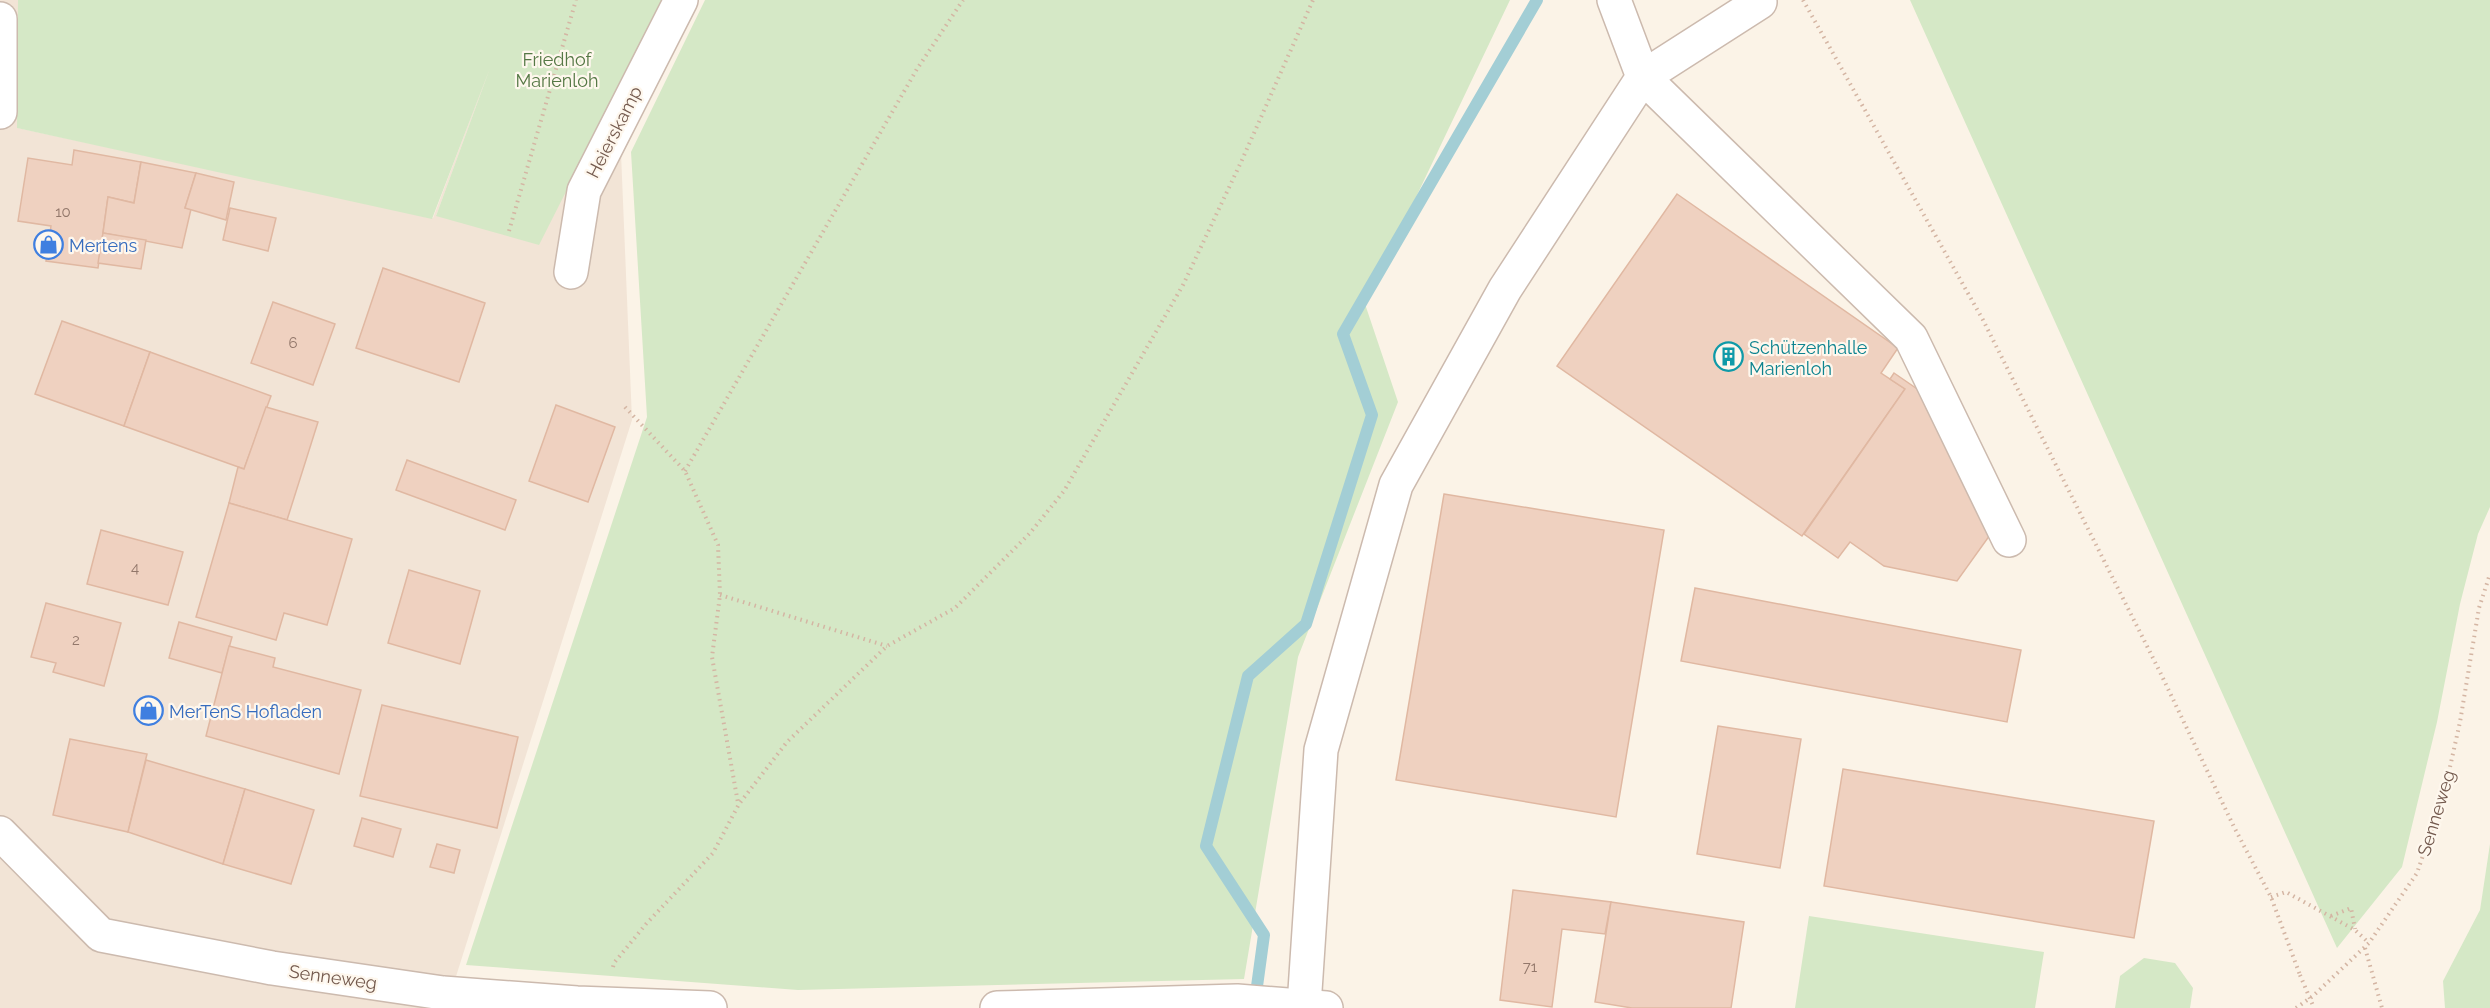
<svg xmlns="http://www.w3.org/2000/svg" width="2490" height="1008" viewBox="0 0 2490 1008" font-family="Raleway,sans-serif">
  <rect width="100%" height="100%" fill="#fbf3e7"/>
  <!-- residential -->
  <polygon fill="#f2e4d6" points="0,0 18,0 18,128 433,218 515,0 436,216 663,0 621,153 632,420 446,1008 0,1008"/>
  <!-- green -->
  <g fill="#d5e8c6">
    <polygon points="18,0 663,0 539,245 436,216 490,68 432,219 17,128"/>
    <polygon points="705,0 1510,0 1365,304 1398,402 1298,657 1244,979 798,990 466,965 647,417 631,152"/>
    <polygon points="1910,0 2490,0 2490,507 2478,534 2460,604 2437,722 2402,867 2337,948"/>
    <polygon points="2490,844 2490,1008 2445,1008 2443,981 2480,910"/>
    <polygon points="1809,916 2044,952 2035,1008 1795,1008"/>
    <polygon points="2144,958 2175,963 2193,988 2190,1008 2115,1008 2120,976"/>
  </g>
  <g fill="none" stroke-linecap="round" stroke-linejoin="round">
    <!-- stream -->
    <polyline stroke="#a3ced5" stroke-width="12" points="1255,1001 1264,935 1206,846 1248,676 1306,624 1372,415 1343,334 1537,0"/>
  </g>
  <!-- building -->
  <g fill="#efd1c0" stroke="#e0b8a2" stroke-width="1.5">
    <polygon points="74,150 141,162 134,203 108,197 98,268 46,261 51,226 18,221 28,158 72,165"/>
    <polygon points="141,162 196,173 185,208 191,209 182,248 103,233 108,197 134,203"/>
    <polygon points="196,173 234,182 226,220 185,208"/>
    <polygon points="1677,194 1898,348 1881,373 1905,389 1802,536 1557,366"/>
    <polygon points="230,208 276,218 268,251 223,240"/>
    <polygon points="103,233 146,240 141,269 98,263"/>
    <polygon points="383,268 485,303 459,382 356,348"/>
    <polygon points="273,302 335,324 313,385 251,363"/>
    <polygon points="62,321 150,352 124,426 35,394"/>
    <polygon points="150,352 271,396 244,469 124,426"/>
    <polygon points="1894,373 1923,393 1990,535 1957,581 1884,566 1850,542 1838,558 1804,534 1905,389 1890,379"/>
    <polygon points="556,405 615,427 588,502 529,481"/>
    <polygon points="266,407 318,422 287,520 229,503 238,467 244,469"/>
    <polygon points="407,460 516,500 505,530 396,490"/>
    <polygon points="1444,494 1664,530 1616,817 1396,780"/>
    <polygon points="229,503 352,539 327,625 284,613 276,640 196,617"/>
    <polygon points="101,530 183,552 168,605 87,584"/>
    <polygon points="409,570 480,591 460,664 388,643"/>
    <polygon points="1695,588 2021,650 2007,722 1681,661"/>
    <polygon points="46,603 121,623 104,686 53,672 56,663 31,657"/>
    <polygon points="179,622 232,637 222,673 169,658"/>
    <polygon points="229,646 275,658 273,667 361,690 339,774 206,736"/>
    <polygon points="382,705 518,737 497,828 360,796"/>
    <polygon points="1718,726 1801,739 1780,868 1697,854"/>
    <polygon points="70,739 147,754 128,832 53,815"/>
    <polygon points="146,760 245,789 223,864 128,832"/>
    <polygon points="1843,769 2154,821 2134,938 1824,886"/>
    <polygon points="245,789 314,810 291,884 223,864"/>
    <polygon points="362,818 401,829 393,857 354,846"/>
    <polygon points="437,844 460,850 454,873 430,867"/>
    <polygon points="1513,890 1611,902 1605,934 1562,929 1552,1007 1500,1000"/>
    <polygon points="1611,902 1744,922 1731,1008 1632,1008 1595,1002"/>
  </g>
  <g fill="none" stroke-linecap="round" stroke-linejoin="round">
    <defs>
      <g id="minor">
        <polyline points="1760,2 1643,77 1911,338 2009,540"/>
        <polyline points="0,19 0,112"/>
        <polyline points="571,272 584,191 681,0"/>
        <polyline points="0,833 101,935 272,968 443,993 577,1003 710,1008"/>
        <polyline points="1304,1006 1321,750 1396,485 1505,289 1643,77 1614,0"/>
        <polyline points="997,1008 1237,1001 1326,1008"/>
      </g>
    </defs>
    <!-- minor casing -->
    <use href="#minor" stroke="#ccbaae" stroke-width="36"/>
    <!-- path -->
    <g stroke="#d4b5a3" stroke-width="4" stroke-dasharray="1.5 4.5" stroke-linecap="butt">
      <polyline points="1803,0 1983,320 2160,672 2234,827 2271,897 2300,975"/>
      <polyline points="509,231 576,0"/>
      <polyline points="625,407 685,471 718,545 720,595 712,657 738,803"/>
      <polyline points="685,471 917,69 963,0"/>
      <polyline points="720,595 887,646"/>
      <polyline points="2271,897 2286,892 2355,930 2369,943"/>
      <polyline points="2331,916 2351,908 2355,929"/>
      <polyline points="2365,948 2382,1008"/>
      <polyline points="613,967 614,963 646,924 713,853 739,804 787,742 887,646 955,608 1030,533 1064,491 1183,285 1242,160 1313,0"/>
      <polyline points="2296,1008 2313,996 2369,943 2417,873 2444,794 2460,722 2479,608 2490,574"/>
    </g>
    <!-- minor -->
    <use href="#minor" stroke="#fff" stroke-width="33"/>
    <!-- path-bridge -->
    <polyline stroke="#d4b5a3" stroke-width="4" stroke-dasharray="1.5 4.5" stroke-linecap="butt" points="2300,975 2314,1008"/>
  </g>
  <!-- icons -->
  <defs>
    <symbol id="shop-ring" viewBox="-11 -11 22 22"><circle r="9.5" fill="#fef7ed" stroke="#3f7fe0" stroke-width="1.5"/><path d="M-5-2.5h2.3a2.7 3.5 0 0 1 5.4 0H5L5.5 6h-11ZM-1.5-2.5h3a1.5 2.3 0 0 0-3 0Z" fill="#3f7fe0"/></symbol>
    <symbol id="building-ring" viewBox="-11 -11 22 22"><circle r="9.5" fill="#fef7ed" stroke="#0f9aa8" stroke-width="1.5"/><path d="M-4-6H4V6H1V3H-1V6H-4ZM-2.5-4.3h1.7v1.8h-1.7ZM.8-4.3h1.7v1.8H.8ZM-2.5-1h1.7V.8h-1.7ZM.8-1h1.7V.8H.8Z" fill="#0f9aa8"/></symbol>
  </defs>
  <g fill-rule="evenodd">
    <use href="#shop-ring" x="32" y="228" width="33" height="33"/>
    <use href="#building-ring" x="1712" y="340" width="33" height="33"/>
    <use href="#shop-ring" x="132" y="694" width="33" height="33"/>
  </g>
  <g text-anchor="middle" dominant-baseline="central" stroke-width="4.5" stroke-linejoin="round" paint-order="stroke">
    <!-- number labels -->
    <g font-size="15" fill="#92776a">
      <text x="63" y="212">10</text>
      <text x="293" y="343">6</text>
      <text x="135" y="568">4</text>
      <text x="76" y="640">2</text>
      <text x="1530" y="967">71</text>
    </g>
    <!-- park labels -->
    <g font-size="18" fill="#557845" stroke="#fef7ed">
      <text x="557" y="59">Friedhof<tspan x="557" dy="21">Marienloh</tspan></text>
    </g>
    <!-- street labels -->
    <g font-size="18" fill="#73594d" stroke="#fef7ed">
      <text transform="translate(614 132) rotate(-63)">Heierskamp</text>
      <text transform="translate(2436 813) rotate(-73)">Senneweg</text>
      <text transform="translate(333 977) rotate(8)">Senneweg</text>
    </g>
    <!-- shop labels -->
    <g font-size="18" fill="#366cbe" stroke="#fef7ed" text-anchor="start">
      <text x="69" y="245">Mertens</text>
      <text x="169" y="711">MerTenS Hofladen</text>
    </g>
    <!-- culture labels -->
    <g font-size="18" fill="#0d838f" stroke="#fef7ed" text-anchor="start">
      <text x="1749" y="347">Schützenhalle<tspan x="1749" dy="21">Marienloh</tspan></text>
    </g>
  </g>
</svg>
